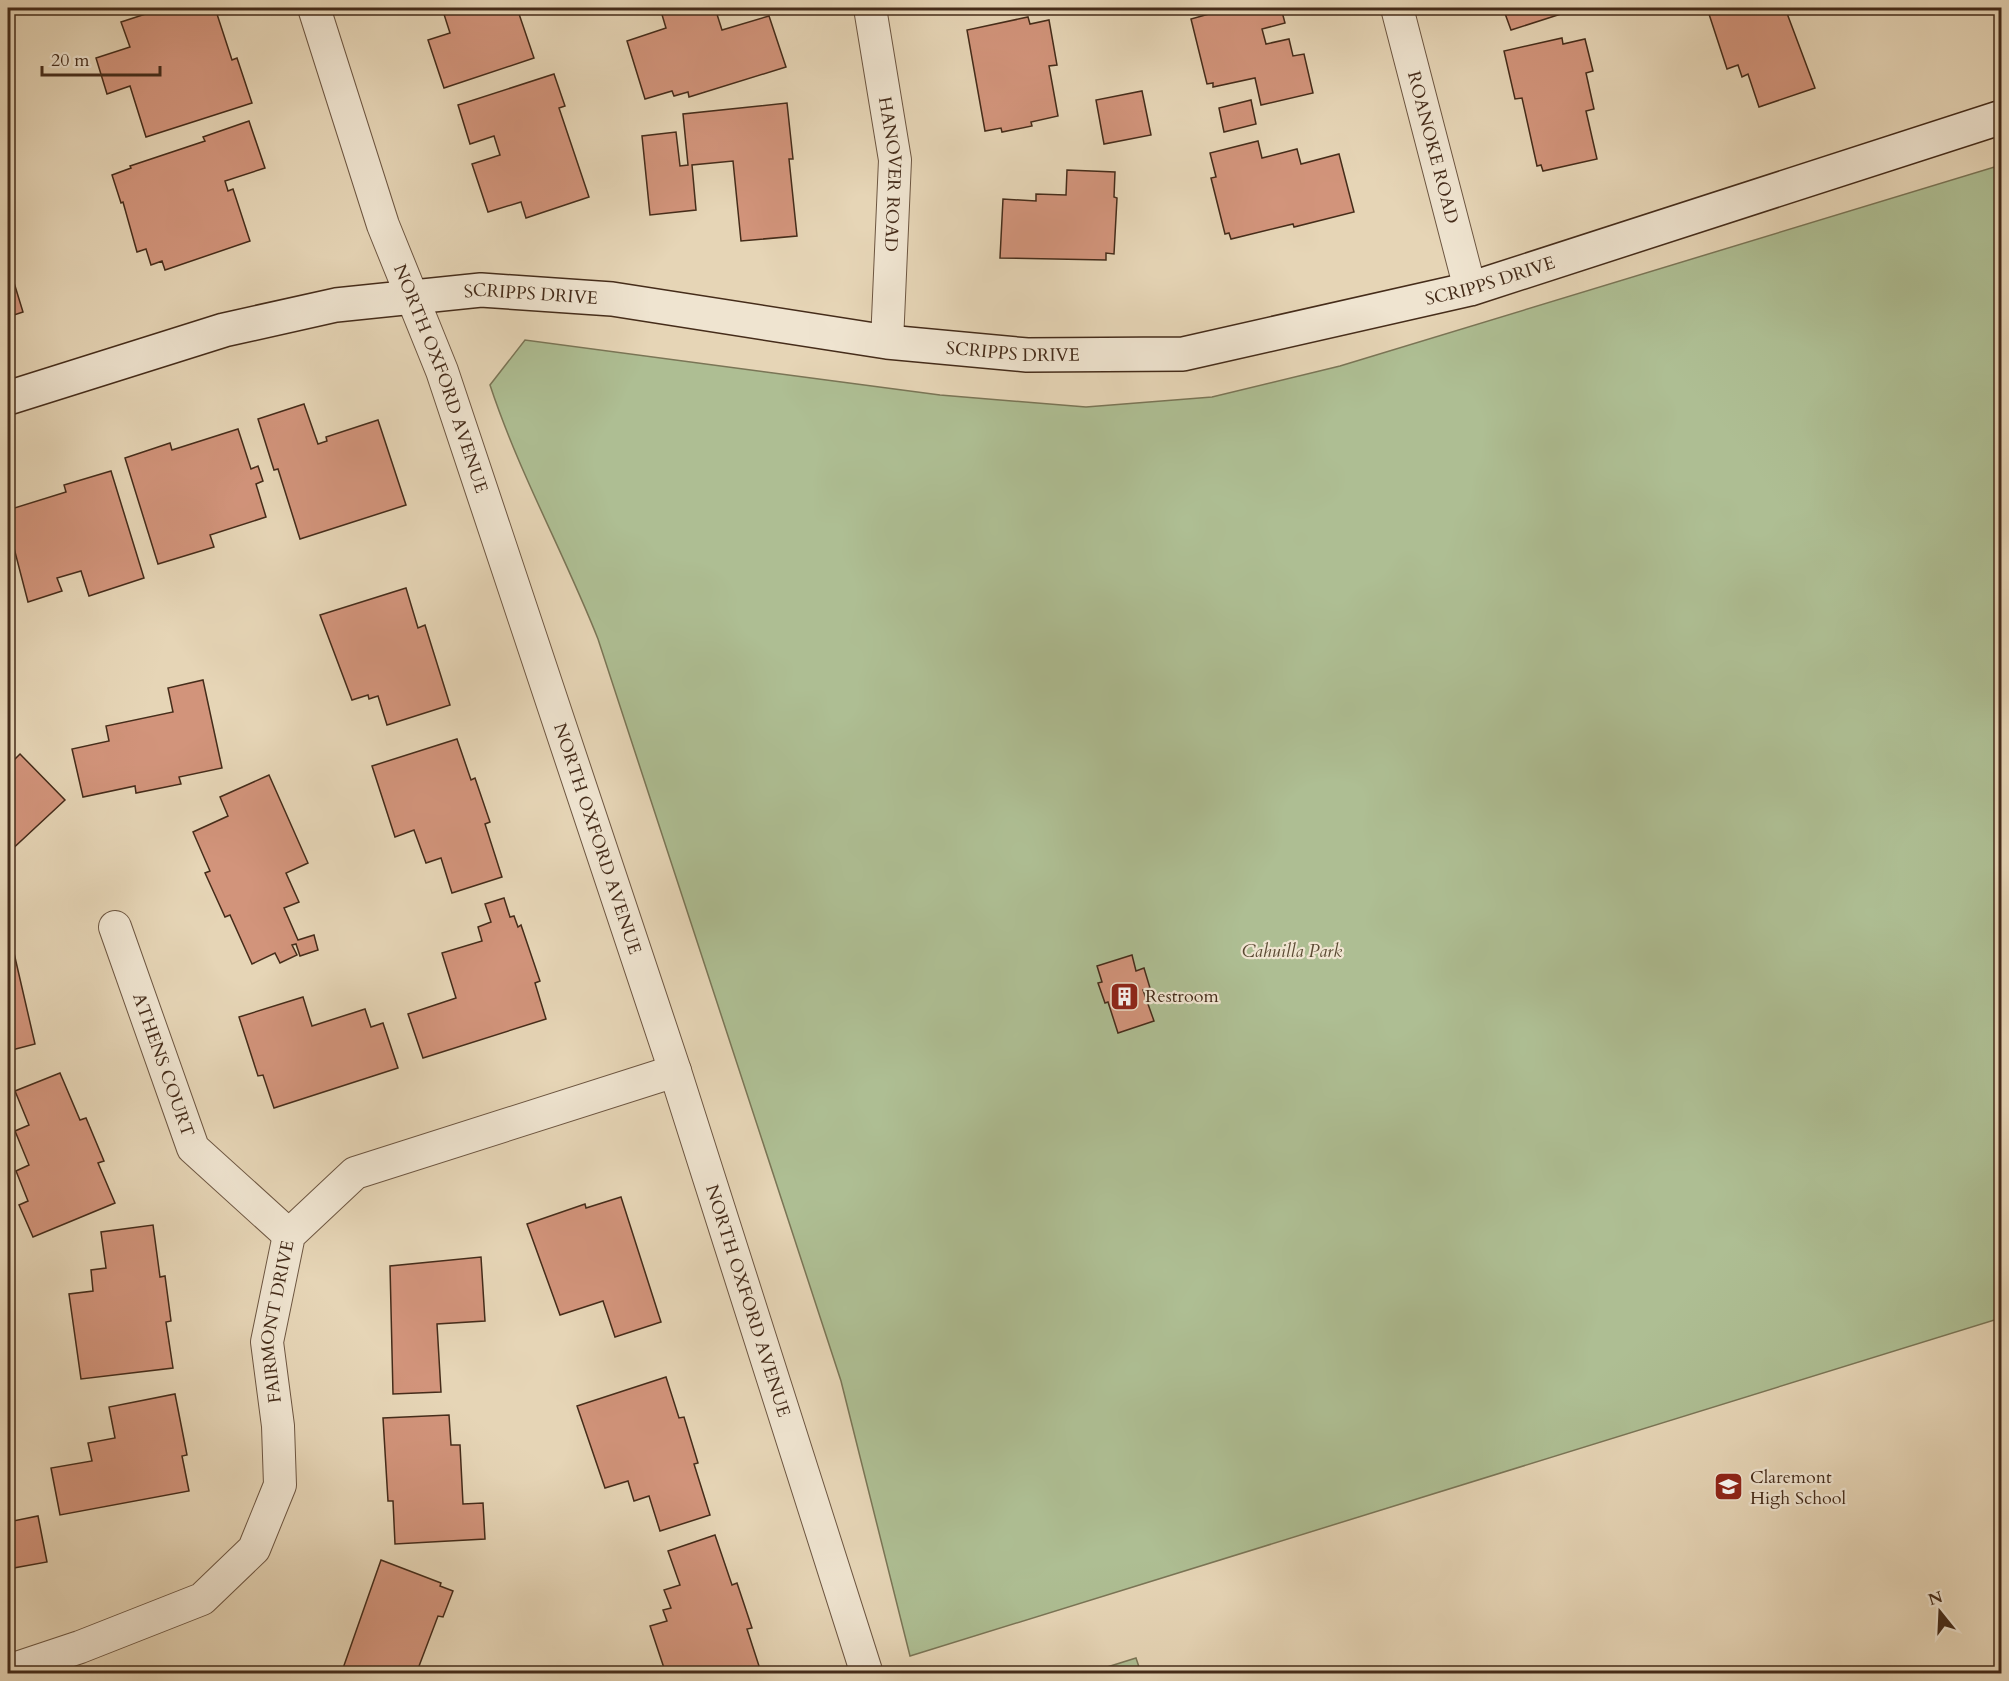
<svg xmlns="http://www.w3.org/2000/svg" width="2009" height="1681" viewBox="0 0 2009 1681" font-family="Cardo,serif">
  <rect width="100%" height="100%" fill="#e6d5b6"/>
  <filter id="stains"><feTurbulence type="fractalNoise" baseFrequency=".00333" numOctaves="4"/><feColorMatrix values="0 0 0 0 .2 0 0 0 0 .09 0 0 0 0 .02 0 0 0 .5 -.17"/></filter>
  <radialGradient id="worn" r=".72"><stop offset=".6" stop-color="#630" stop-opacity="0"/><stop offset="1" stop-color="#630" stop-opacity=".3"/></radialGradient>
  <!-- green -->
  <g fill="#aebe93" stroke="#7a7556" stroke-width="1.5">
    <path d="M2001 165V1318L910 1656 841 1381 598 639C564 553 519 473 490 385L525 340 940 395 1086 407 1212 397 1340 366Z"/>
    <polygon points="1136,1658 1141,1673 1088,1673"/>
  </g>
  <!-- building -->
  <g fill="#d2947b" stroke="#452c1a" stroke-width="1.5">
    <polygon points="164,8 215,8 232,60 237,58 252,103 146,137 130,86 107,94 96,58 130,47 121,22"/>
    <polygon points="442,8 517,8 534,58 444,88 428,40 450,33"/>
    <polygon points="660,8 715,8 722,30 769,16 786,67 689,97 688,92 674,96 672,91 645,99 627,41 666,28"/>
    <polygon points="1207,8 1281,8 1285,23 1262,29 1266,44 1289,39 1293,56 1304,54 1313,93 1261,105 1255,78 1213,87 1213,83 1207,84 1191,19 1209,14"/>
    <polygon points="1503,8 1567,8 1560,10 1561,14 1511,30"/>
    <polygon points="1707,8 1785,8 1815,88 1759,107 1748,74 1742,77 1738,65 1727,69"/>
    <polygon points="1028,17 1030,24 1049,20 1057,65 1049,66 1058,116 1031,122 1032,126 1002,132 1001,128 985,131 967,30"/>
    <polygon points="1562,38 1563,44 1585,39 1593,71 1586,73 1594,109 1586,111 1597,159 1543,171 1541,165 1537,166 1522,98 1515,99 1504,51"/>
    <polygon points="554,74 565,106 559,108 589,197 526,218 521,202 488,212 472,164 500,155 494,136 470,144 458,105"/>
    <polygon points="1142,91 1151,135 1104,144 1096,100"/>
    <polygon points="1251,100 1256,124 1224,132 1219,108"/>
    <polygon points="787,103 793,159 789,159 797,236 741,241 733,161 692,165 696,210 650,215 642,136 676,132 680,166 688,165 683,114"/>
    <polygon points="249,121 265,168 225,181 228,191 233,189 250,241 165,270 162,261 151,265 146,249 137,252 123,202 121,203 112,175 131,168 130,166 205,141 203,137"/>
    <polygon points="1258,141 1262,158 1297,149 1301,164 1339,154 1354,212 1294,227 1293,224 1231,239 1229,233 1225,234 1211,178 1216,177 1210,153"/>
    <polygon points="1067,170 1115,172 1114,197 1117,198 1114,254 1106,253 1106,260 1000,258 1003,199 1036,201 1036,194 1066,195"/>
    <polygon points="8,263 23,312 8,317"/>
    <polygon points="304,404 318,444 327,441 326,437 378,420 406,505 300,539 278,469 274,470 258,419"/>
    <polygon points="238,429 251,469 258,466 263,481 256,484 266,517 210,535 214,547 158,564 125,458 170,443 172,450"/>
    <polygon points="111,471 144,578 89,596 81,571 57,578 62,591 28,602 8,525 8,510 66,492 64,485"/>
    <polygon points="406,588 418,628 425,625 450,705 387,725 378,696 369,699 368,695 352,700 320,615"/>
    <polygon points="203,680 222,768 179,777 181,784 136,793 135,786 83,797 72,749 109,741 106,726 173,712 168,688"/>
    <polygon points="457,739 471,780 475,778 490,822 485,824 502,877 452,893 441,858 426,863 414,830 395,837 372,766"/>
    <polygon points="20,754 65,800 8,853 8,766"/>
    <polygon points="269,775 308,863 286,873 299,902 284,908 298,940 314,935 318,950 300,956 296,944 292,945 297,955 280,963 275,953 252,964 230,915 225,917 205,873 210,871 193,832 228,816 220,797"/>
    <polygon points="504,898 510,917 514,916 518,927 521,925 540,981 535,983 546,1019 423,1058 408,1014 456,998 442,953 482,941 478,927 491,922 485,904"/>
    <polygon points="8,927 35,1044 8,1051"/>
    <polygon points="1132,955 1136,971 1144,968 1150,988 1143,990 1154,1021 1118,1033 1108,1002 1105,1003 1098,983 1102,982 1097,966"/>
    <polygon points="303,997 312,1026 365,1009 371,1027 383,1023 398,1068 274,1108 263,1075 258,1076 239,1017"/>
    <polygon points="60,1073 80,1120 86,1118 104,1161 98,1163 115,1203 33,1237 19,1205 28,1201 16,1171 29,1165 15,1131 29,1125 15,1091"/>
    <polygon points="621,1197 661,1322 615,1337 603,1301 560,1315 527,1224 585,1204 586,1208"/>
    <polygon points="153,1225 160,1277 165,1276 171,1321 166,1322 173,1368 81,1379 69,1294 93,1291 91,1270 106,1268 101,1232"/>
    <polygon points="481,1257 485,1321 437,1324 441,1392 393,1394 390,1266"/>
    <polygon points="666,1377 679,1418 684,1417 698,1463 694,1464 710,1515 660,1531 649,1496 634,1501 628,1481 605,1488 577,1406"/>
    <polygon points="175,1394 187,1455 182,1456 189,1491 60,1515 51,1468 92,1461 88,1443 115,1438 109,1407"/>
    <polygon points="449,1415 451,1445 460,1445 463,1504 483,1503 485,1539 395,1544 393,1501 388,1501 383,1418"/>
    <polygon points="38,1516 47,1562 8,1569 8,1522"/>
    <polygon points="715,1535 732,1585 737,1583 752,1628 747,1629 760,1669 747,1674 666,1674 650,1626 667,1621 663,1610 671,1608 664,1590 680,1585 668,1551"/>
    <polygon points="381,1560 441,1583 440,1586 453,1591 443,1617 438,1616 416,1674 341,1674"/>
  </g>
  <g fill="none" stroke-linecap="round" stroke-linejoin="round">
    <defs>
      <g id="street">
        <path id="s1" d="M314 8 383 225 442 371 675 1071 867 1674"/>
        <path id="s2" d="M870 8 895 160 887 342"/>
        <path id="s3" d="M1397 8 1470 289"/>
        <path id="s4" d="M115 927 193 1148 289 1235"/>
        <path id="s5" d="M8 1671 80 1647 202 1599 254 1549 280 1485 278 1426 267 1342 289 1235 355 1173 675 1071"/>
      </g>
      <g id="secondary">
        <path id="s6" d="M8 398 224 330 336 305 481 290 612 299 887 342 1027 355 1183 354 1470 289 2002 117"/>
      </g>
    </defs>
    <!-- street casing -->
    <use href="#street" stroke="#6d5641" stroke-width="34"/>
    <!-- secondary casing -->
    <use href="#secondary" stroke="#452c1a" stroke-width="36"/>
    <!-- street -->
    <use href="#street" stroke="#efe4d0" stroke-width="32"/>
    <!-- secondary -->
    <use href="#secondary" stroke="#efe4d0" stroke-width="33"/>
  </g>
  <!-- icons -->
  <defs>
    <symbol id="building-square" viewBox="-11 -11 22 22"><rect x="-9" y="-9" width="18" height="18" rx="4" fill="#8f2418" stroke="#efe4d0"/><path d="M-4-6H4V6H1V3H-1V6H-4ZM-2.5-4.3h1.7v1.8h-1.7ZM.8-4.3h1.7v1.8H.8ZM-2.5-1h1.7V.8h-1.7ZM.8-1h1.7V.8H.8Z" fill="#fff"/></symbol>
    <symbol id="school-square" viewBox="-11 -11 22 22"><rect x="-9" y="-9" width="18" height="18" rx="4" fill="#8f2418" stroke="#efe4d0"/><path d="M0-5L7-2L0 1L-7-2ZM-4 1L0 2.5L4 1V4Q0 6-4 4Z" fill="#fff"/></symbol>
  </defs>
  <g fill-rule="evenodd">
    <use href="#building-square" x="1108" y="980" width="33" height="33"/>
    <use href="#school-square" x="1712" y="1470" width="33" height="33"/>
  </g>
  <g text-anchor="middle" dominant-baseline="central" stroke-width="4.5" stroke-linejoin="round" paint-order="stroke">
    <!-- street labels -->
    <g font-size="18" fill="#452c1a" stroke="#efe4d0">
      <text stroke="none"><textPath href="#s3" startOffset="144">ROANOKE ROAD</textPath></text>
      <text stroke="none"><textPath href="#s2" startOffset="168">HANOVER ROAD</textPath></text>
      <text stroke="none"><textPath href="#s6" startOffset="1509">SCRIPPS DRIVE</textPath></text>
      <text stroke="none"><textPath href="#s6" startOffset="537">SCRIPPS DRIVE</textPath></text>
      <text stroke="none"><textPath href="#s6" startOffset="1023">SCRIPPS DRIVE</textPath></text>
      <text stroke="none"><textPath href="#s1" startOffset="392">NORTH OXFORD AVENUE</textPath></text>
      <text stroke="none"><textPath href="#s1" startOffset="878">NORTH OXFORD AVENUE</textPath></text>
      <text stroke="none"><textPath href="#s4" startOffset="146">ATHENS COURT</textPath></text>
      <text stroke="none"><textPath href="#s1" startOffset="1364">NORTH OXFORD AVENUE</textPath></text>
      <text stroke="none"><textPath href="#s5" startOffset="513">FAIRMONT DRIVE</textPath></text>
    </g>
    <!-- park labels -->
    <g font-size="18" font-style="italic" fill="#5a4932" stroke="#efe4d0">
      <text x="1292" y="951">Cahuilla Park</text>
    </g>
    <!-- poi labels -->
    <g font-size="18" fill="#452c1a" stroke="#efe4d0" text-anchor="start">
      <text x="1145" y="996">Restroom</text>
      <text x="1750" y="1477">Claremont<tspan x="1750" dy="21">High School</tspan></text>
    </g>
  </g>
  <!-- margin -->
  <rect width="2009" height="1681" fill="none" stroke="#e6d5b6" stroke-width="30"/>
  <rect x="9" y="9" width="1991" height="1663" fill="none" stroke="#452c1a" stroke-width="3"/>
  <rect x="15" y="15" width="1979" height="1651" fill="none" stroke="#452c1a" stroke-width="1.5"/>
  <!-- north arrow -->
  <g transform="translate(1940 1612) rotate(342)" stroke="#efe4d0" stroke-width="4.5" paint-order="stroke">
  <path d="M0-4.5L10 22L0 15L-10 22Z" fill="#452c1a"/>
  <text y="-9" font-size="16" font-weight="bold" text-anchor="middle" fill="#452c1a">N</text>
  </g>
  <!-- scale -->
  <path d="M42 66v9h118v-9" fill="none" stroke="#452c1a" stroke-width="3"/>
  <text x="51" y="66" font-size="18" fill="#452c1a" stroke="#efe4d0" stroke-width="4.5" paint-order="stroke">20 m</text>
  <rect width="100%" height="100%" filter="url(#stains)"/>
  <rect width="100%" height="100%" fill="url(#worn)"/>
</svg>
